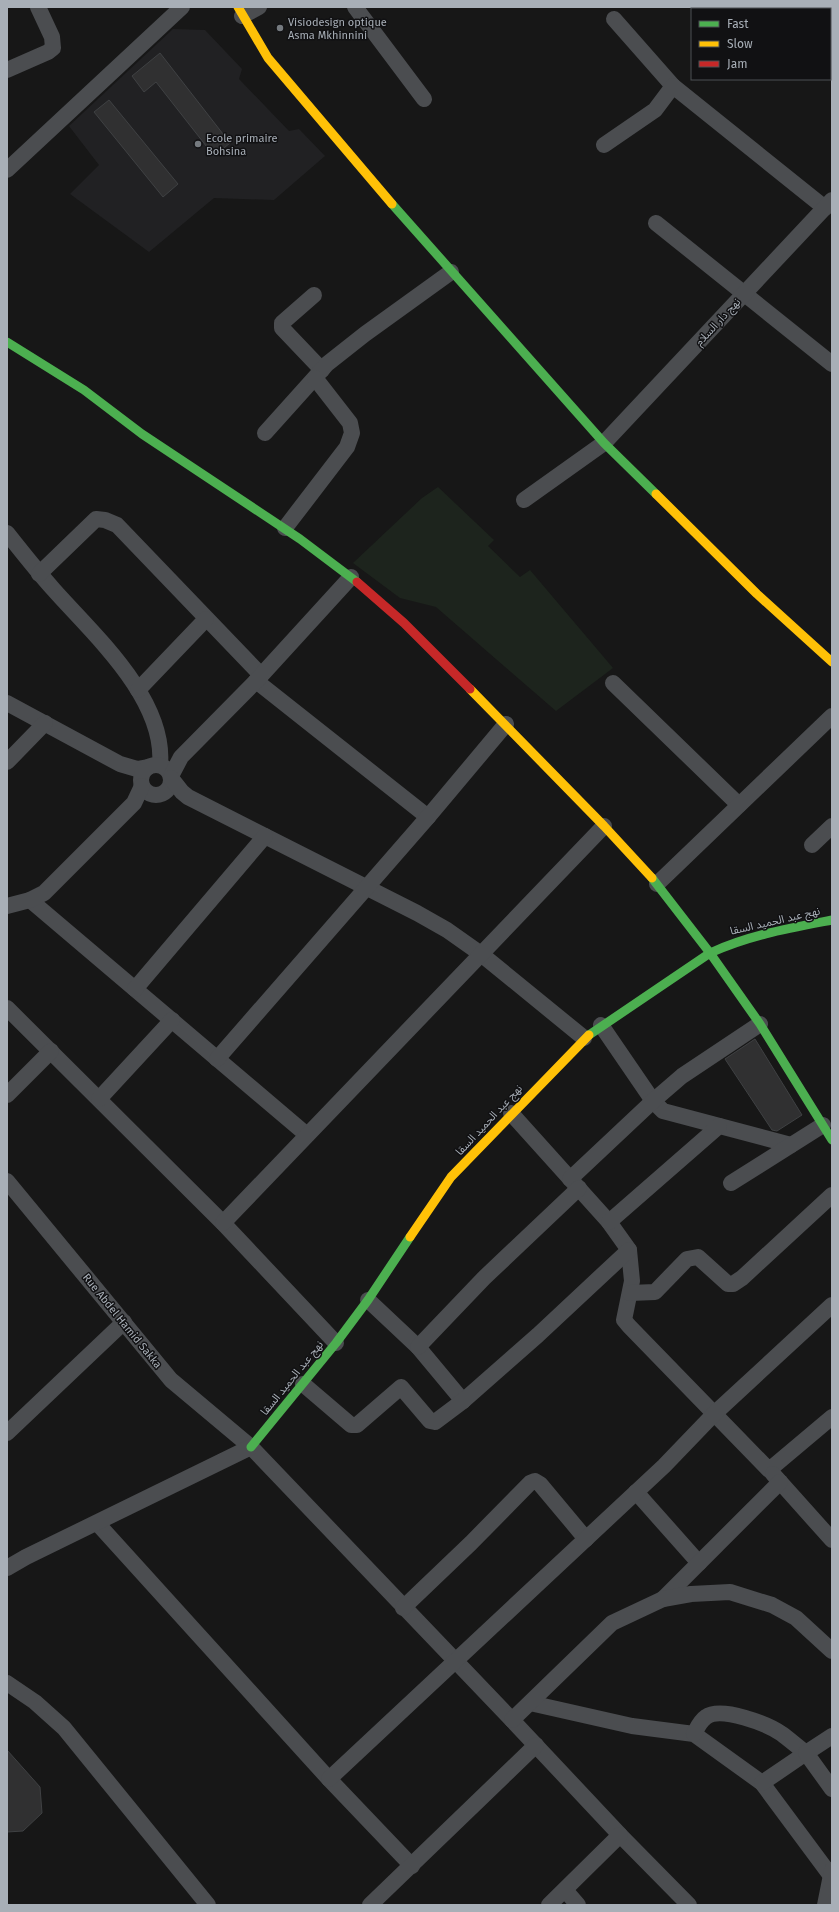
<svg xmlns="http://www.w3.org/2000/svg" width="839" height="1912" viewBox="0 0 839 1912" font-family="'Fira Sans','Noto Sans Arabic',sans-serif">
  <rect width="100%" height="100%" fill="#171717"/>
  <!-- built -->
  <polygon fill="#212123" points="173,29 205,30 242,69 239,79 289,131 299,129 325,156 274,200 214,198 149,252 70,194 99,165 69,126"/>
  <!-- green -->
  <polygon fill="#1d241d" points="438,487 494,540 488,546 520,577 530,570 613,668 556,711 436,607 400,598 353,563 422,498"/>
  <!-- building -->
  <g fill="#303031" stroke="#3f4143">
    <polygon points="160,53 230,143 214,156 156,82 144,92 132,76"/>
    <polygon points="109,100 178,184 163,197 94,112"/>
    <polygon points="755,1039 802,1115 777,1131 772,1130 725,1059"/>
    <polygon points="7,1750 40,1787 42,1813 23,1831 7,1832"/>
  </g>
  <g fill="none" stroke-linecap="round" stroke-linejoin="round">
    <!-- street -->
    <g stroke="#4b4d50" stroke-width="16">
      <polyline points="355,7 424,99"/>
      <polyline points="242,16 259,7"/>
      <polyline points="614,19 673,86"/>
      <polyline points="7,70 48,52 53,48 52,37 38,7"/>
      <polyline points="604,145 655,110 673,86 825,208"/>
      <polyline points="7,170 182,7"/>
      <polyline points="656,223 832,364"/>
      <polyline points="314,295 282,323 282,328 322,370"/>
      <polyline points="265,433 327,364 365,334 451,272"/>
      <polyline points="524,500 604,443 832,200"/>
      <polyline points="285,528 347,447 352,433 350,423 315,378"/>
      <path d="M7 533C22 552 37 571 54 590 94 635 166 699 160 765"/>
      <polyline points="39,574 96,519 105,520 117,525 261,675"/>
      <polyline points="256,681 428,817"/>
      <polyline points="613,683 739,805"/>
      <polyline points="138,690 206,619"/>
      <polyline points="7,703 120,764 137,769 148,767"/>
      <polyline points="7,762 45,723"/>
      <circle cx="156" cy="780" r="15"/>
      <polyline points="171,776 181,757 256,681 351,577"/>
      <polyline points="171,778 182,792 188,797 417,913 447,930 481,954 584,1038"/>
      <polyline points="812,845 832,826"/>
      <polyline points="657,884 832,716"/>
      <polyline points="30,900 307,1135"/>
      <polyline points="7,906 30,900 44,893 134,803 142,786"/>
      <polyline points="135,989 265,836"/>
      <polyline points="7,1008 223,1223 336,1343"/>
      <polyline points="601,1025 653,1101 663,1111 791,1145"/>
      <polyline points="217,1059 428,817 506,724"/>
      <polyline points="7,1095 51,1051"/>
      <polyline points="99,1099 172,1020"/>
      <polyline points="511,1113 609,1222 629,1250 632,1281 624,1320 629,1326 769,1470 832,1417"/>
      <polyline points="570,1179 653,1101 682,1076 760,1024"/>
      <polyline points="7,1181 171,1380 251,1447 512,1720 620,1835 689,1905"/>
      <polyline points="731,1183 823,1125"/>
      <polyline points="609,1222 719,1126"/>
      <polyline points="223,1223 604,826"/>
      <polyline points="630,1293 655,1292 687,1259 698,1257 728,1284 733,1284 742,1278 832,1195"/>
      <polyline points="368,1300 418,1347 463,1401"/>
      <polyline points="418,1347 484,1278 579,1188"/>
      <polyline points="303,1384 351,1425 357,1425 401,1387 430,1421 435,1422 463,1401 538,1335 629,1250"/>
      <polyline points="7,1433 124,1322"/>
      <polyline points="773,1474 832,1540"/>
      <polyline points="636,1492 699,1563"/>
      <polyline points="97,1523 329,1779 412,1866"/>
      <polyline points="7,1568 26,1557 251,1447"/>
      <polyline points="663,1599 780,1482"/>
      <polyline points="403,1608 471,1543 530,1483 535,1481 540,1484 586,1539"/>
      <polyline points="7,1683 35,1702 64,1728 208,1905"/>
      <polyline points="530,1703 632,1726 694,1734 762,1783 831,1876"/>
      <polyline points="512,1720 612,1623 663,1599 691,1594 730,1592 772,1605 796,1618 832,1651"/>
      <path d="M694 1734C697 1728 700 1721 706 1717 721 1706 768 1724 782 1734 790 1740 798 1747 806 1753L762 1783"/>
      <polyline points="832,1736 806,1753 832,1789"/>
      <polyline points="329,1779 664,1466 714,1414 832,1305"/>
      <polyline points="565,1890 578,1905"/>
      <polyline points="370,1905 536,1745"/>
      <polyline points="549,1905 620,1835"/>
      <polyline points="825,1905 832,1870"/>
    </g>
    <!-- fast -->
    <g stroke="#4caf50" stroke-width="9">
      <polyline points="392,204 604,443 656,494"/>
      <polyline points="7,342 84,390 142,434 300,539 357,582"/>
      <polyline points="652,878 710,953 760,1024 832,1140"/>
      <path d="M589 1035 710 953C749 935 790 928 832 920"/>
      <polyline points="251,1447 336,1343 368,1300 410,1237"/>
    </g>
    <!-- slow -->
    <g stroke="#ffc107" stroke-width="9">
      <polyline points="238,7 268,58 392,204"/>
      <polyline points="656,494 757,594 832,662"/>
      <polyline points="470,689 604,826 652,878"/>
      <polyline points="410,1237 451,1177 589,1035"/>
    </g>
    <!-- jam -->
    <polyline stroke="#c62828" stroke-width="9" points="357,582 404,623 470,689"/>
  </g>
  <!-- markers -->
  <g fill="#757a7f" stroke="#111113" stroke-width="1.5">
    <circle cx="280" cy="28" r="4"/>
    <circle cx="198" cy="144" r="4"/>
  </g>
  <g text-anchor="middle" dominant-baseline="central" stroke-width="3" stroke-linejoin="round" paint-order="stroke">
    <!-- poi labels -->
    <g font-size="11" fill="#a8afb7" stroke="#111113" text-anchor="start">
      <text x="288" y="22">Visiodesign optique<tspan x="288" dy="13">Asma Mkhinnini</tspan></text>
      <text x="206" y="138">Ecole primaire<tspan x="206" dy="13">Bohsina</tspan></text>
    </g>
    <!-- street labels -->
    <g font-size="11" fill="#a8afb7" stroke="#111113">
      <text transform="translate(718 322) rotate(-47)">نهج دار السلام</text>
      <text transform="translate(775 921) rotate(-13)">نهج عبد الحميد السقا</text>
      <text transform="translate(489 1120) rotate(-47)">نهج عبد الحميد السقا</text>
      <text transform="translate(122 1321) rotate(51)">Rue Abdel Hamid Sakka</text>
      <text transform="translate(292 1378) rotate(-51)">نهج عبد الحميد السقا</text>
    </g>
  </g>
  <!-- border -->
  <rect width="839" height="1912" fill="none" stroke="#a8afb7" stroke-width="16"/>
  <!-- legend -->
  <rect x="691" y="8" width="140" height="72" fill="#111113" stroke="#4d5055"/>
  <rect x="699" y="21" width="20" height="6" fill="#4caf50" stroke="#4d5055"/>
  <text x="727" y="28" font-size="12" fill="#a8afb7">Fast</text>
  <rect x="699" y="41" width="20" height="6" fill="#ffc107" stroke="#4d5055"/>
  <text x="727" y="48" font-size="12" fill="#a8afb7">Slow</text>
  <rect x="699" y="61" width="20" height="6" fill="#c62828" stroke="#4d5055"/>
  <text x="727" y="68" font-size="12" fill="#a8afb7">Jam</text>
</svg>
